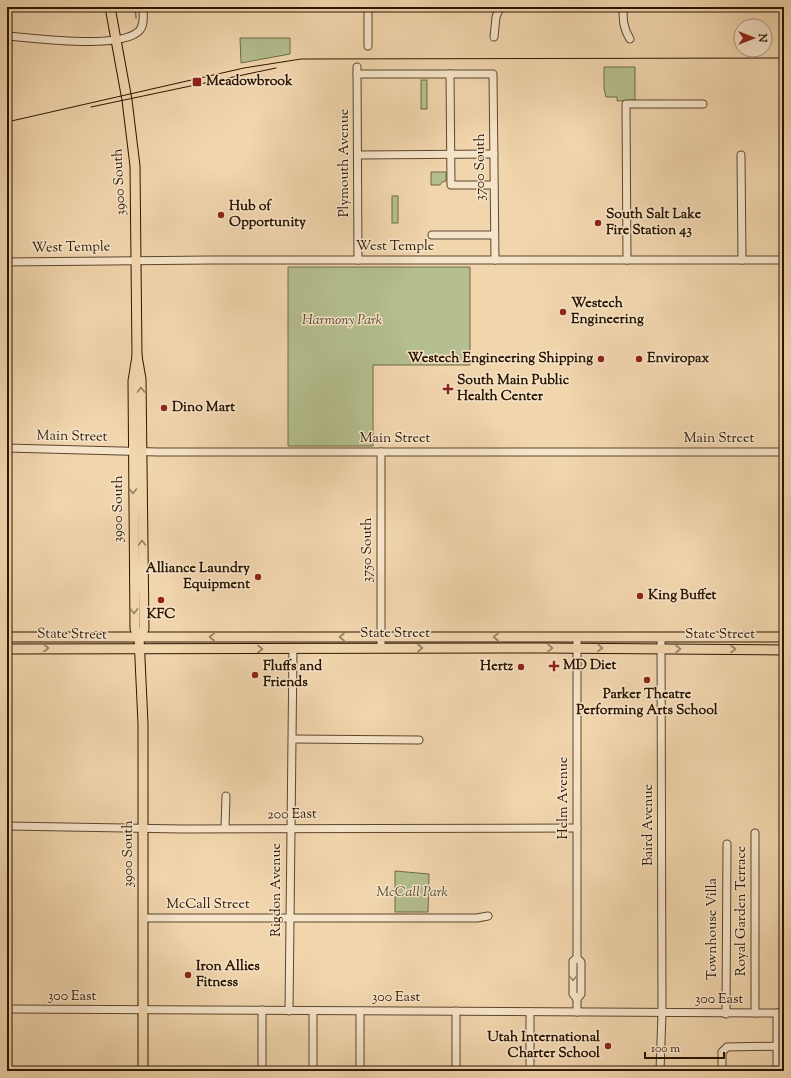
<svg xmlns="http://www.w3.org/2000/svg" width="791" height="1078" viewBox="0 0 791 1078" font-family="'Sorts Mill Goudy',serif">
  <rect width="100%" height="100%" fill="#f1d5ad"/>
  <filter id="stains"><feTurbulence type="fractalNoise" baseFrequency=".005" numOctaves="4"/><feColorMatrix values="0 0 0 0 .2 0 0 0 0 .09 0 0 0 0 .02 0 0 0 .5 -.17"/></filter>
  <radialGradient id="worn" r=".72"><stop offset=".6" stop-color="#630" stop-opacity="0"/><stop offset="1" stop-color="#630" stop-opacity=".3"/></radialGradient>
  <!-- green -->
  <g fill="#b4be8e" stroke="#706a47">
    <polygon points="240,38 290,38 290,54 241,63"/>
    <polygon points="604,67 635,67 635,100 617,101 617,97 606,97 604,89"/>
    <rect x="421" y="80" width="6" height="29"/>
    <polygon points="431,172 446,172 446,181 442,182 440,185 431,185"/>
    <rect x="392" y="196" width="6" height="27"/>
    <polygon points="288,267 470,267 470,365 373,365 373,446 288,446"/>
    <polygon points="395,871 429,874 428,912 395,912"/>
    <polygon points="459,1069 527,1070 527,1071 459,1071"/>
  </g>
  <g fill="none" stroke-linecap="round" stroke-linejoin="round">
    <!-- stream -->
    <polyline stroke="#6f7864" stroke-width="1.5" points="135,7 136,18"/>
    <defs>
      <g id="minor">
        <polyline points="368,7 368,46"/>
        <path d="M623 7C623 19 623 28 630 39"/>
        <path d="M7 36C35 38 119 50 139 31 145 25 143 15 143 7"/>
        <polyline points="494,37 496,17 500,7"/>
        <polyline points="357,67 358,260"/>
        <polyline points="357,74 493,74 495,260"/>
        <polyline points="450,74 451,185 494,185"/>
        <polyline points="358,155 494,154"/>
        <polyline points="741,155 742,260"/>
        <polyline points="432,235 494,235"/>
        <polyline points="627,260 626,104 703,104"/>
        <polyline points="7,262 211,260 784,260"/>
        <polyline points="7,448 158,452 784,452"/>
        <polyline points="381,648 381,452"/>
        <polyline points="293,739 419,740"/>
        <polyline points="7,826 183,829 577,828"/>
        <polyline points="225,828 226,796"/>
        <polyline points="755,833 755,1013"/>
        <polyline points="143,918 477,918 488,916"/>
        <polyline points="577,958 573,961 573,994 577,999"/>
        <polyline points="7,1009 784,1013"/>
        <polyline points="289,1011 293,649"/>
        <polyline points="313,1011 313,1071"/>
        <polyline points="456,1011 456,1071"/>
        <polyline points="530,1012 530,1071"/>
        <polyline points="577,1012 577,999 581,994 581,962 577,958 577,637"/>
        <polyline points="726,1014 727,844"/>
        <polyline points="262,1071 262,1010"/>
        <polyline points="360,1071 360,1011"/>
        <polyline points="660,1071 662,1013 661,637"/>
        <polyline points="722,1071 722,1052 727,1047 784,1046"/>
        <polyline points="777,1071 777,1013"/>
      </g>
      <g id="major">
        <polyline points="110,7 127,100 135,166 137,356 141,379 144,629 139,637"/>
        <polyline points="137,356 133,381 135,629 139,637 143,724 143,1071"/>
        <polyline points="7,637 784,637"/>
        <polyline points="7,649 543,648 784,650"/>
      </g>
    </defs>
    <!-- minor casing -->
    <use href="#minor" stroke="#5d462b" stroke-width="9"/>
    <!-- major casing -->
    <use href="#major" stroke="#2c1600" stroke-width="11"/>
    <!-- minor -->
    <use href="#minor" stroke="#f6e4ca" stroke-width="7"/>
    <!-- major -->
    <use href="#major" stroke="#f1d5ad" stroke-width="9"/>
    <!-- tram -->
    <g stroke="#2c1600" stroke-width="1">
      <polyline points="91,107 276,68"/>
      <polyline points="7,122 244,68 301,59 784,58"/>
    </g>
  </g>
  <!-- one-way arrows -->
  <defs><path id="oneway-chevron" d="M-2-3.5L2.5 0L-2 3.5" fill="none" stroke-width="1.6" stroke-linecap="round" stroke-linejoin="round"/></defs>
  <g stroke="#987f5f">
    <use href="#oneway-chevron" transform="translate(141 390) rotate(-91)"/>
    <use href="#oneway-chevron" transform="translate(133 491) rotate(90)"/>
    <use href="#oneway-chevron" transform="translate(142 543) rotate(-91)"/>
    <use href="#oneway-chevron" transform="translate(134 611) rotate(89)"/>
    <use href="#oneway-chevron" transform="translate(212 637) rotate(180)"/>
    <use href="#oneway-chevron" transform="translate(342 637) rotate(-180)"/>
    <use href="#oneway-chevron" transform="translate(496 637) rotate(180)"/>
    <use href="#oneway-chevron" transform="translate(46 648)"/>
    <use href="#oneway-chevron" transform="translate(420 648)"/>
    <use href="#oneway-chevron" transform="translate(550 648) rotate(1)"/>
    <use href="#oneway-chevron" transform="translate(600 648) rotate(1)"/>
    <use href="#oneway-chevron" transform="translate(260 649)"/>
    <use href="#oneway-chevron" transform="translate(678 649)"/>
    <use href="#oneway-chevron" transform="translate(733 649)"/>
  </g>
  <use stroke="#9b876f" href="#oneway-chevron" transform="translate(573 978) rotate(90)"/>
  <!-- markers -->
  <g fill="#8f2418" stroke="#f6e4ca" stroke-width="1.5">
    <rect x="192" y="77" width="10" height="10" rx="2"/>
    <circle cx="221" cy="215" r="4"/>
    <circle cx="598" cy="223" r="4"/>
    <circle cx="563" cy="312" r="4"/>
    <circle cx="601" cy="359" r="4"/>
    <circle cx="639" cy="359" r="4"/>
    <path d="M446 383h4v4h4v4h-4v4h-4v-4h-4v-4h4z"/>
    <circle cx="164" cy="408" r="4"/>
    <circle cx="258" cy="577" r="4"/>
    <circle cx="640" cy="596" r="4"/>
    <circle cx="161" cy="600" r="4"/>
    <path d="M552 660h4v4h4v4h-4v4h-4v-4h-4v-4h4z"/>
    <circle cx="521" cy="667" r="4"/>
    <circle cx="255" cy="675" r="4"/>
    <circle cx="647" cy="680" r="4"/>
    <circle cx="188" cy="975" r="4"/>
    <circle cx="608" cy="1046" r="4"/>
  </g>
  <g text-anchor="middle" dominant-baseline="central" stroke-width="3" stroke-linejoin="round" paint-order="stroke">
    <!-- poi labels -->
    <g font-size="14" font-weight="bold" fill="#2c1600" stroke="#f6e4ca" text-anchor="start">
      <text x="206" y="82">Meadowbrook</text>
      <text x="229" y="207">Hub of<tspan x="229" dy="16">Opportunity</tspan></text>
      <text x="606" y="215">South Salt Lake<tspan x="606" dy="16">Fire Station 43</tspan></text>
      <text x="571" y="304">Westech<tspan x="571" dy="16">Engineering</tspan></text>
      <text x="593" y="359" text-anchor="end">Westech Engineering Shipping</text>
      <text x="647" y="359">Enviropax</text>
      <text x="457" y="381">South Main Public<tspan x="457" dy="16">Health Center</tspan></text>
      <text x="172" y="408">Dino Mart</text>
      <text x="250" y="569" text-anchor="end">Alliance Laundry<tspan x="250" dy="16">Equipment</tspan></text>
      <text x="648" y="596">King Buffet</text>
      <text x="161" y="615" text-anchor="middle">KFC</text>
      <text x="563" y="666">MD Diet</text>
      <text x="263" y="667">Fluffs and<tspan x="263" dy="16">Friends</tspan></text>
      <text x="513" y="667" text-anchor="end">Hertz</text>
      <text x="647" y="695" text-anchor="middle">Parker Theatre<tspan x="647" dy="16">Performing Arts School</tspan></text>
      <text x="196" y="967">Iron Allies<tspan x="196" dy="16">Fitness</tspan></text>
      <text x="600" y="1038" text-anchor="end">Utah International<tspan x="600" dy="16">Charter School</tspan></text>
    </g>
    <!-- street labels -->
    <g font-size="14" fill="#2c1600" stroke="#f6e4ca">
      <text transform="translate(345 163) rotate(-90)">Plymouth Avenue</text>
      <text transform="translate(481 167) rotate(-90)">3700 South</text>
      <text transform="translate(120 182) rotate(-93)">3900 South</text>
      <text x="395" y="247">West Temple</text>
      <text transform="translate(71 248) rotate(-1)">West Temple</text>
      <text transform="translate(72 437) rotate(1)">Main Street</text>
      <text x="395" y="439">Main Street</text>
      <text x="719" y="439">Main Street</text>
      <text transform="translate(119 509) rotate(-90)">3900 South</text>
      <text transform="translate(368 550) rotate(-90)">3750 South</text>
      <text x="395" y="634">State Street</text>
      <text transform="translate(72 635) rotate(1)">State Street</text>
      <text x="720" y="635">State Street</text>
      <text transform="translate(564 798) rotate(-90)">Helm Avenue</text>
      <text transform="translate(292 815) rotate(-1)">200 East</text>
      <text transform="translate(649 825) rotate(-90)">Baird Avenue</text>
      <text transform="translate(129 854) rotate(-90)">3900 South</text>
      <text transform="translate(277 890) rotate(-90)">Rigdon Avenue</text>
      <text x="208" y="905">McCall Street</text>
      <text transform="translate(742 911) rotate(-90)">Royal Garden Terrace</text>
      <text transform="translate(713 929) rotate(-90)">Townhouse Villa</text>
      <text x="72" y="997">300 East</text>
      <text x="396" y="998">300 East</text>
      <text x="719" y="1000">300 East</text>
    </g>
    <!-- park labels -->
    <g font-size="14" font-style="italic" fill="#55482b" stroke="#f6e4ca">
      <text x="342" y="321">Harmony Park</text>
      <text x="412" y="893">McCall Park</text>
    </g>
  </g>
  <!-- margin -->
  <rect width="791" height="1078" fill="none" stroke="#f1d5ad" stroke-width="24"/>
  <rect x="8" y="8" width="775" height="1062" fill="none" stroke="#2c1600" stroke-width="2"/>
  <rect x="12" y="12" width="767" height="1054" fill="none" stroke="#2c1600"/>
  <!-- north arrow -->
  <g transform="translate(753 38) rotate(90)"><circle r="19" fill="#f6e4ca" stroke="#a59279"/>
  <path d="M0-3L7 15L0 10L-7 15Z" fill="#8f2418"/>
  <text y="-6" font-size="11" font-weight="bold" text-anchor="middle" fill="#2c1600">N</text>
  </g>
  <!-- scale -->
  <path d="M645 1052v6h79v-6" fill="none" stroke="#2c1600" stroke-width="2"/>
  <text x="651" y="1052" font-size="12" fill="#2c1600" stroke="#f6e4ca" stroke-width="3" paint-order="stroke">100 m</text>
  <rect width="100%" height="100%" filter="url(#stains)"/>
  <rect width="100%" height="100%" fill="url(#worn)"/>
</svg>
